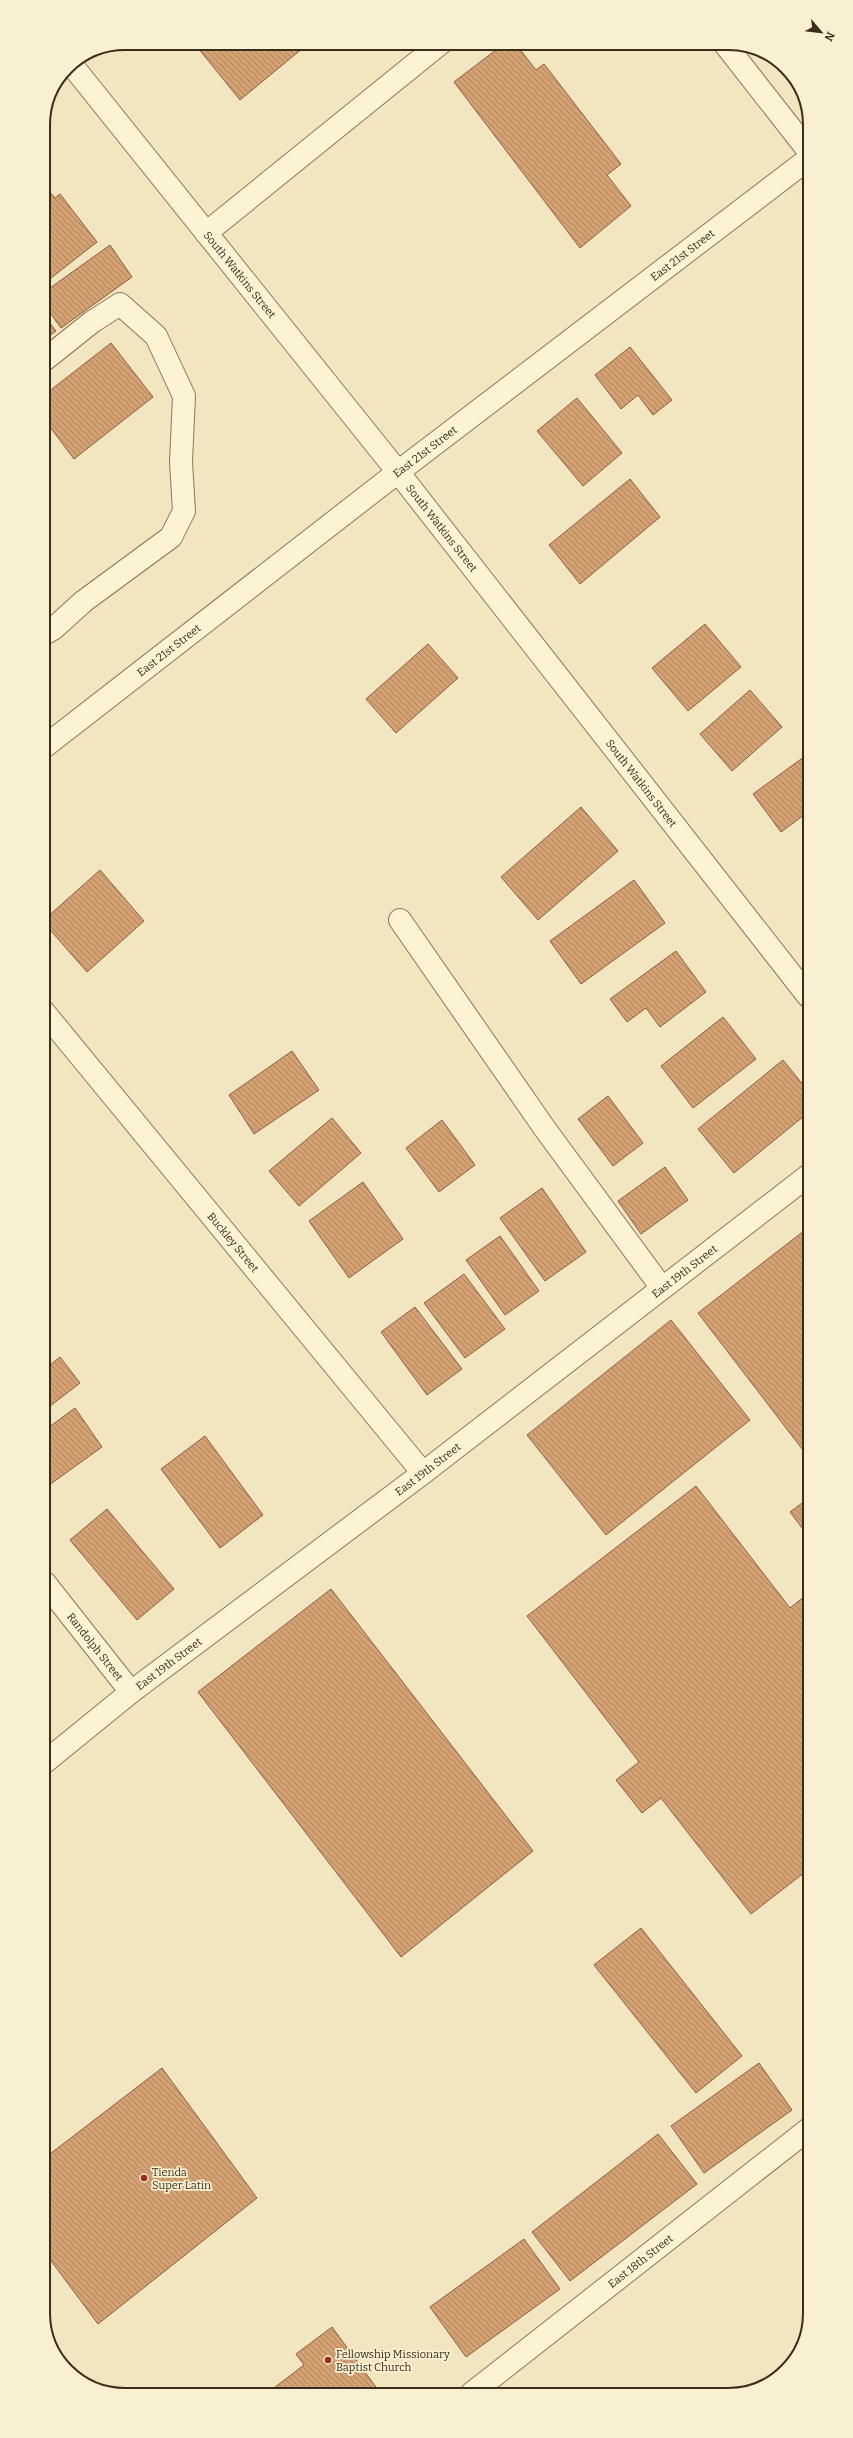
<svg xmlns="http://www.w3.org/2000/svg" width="853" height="2438" viewBox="0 0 853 2438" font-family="Bitter,serif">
  <defs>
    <pattern id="building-back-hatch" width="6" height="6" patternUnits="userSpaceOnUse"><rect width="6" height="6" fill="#d4a173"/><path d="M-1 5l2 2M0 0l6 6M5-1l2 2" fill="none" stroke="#ad845e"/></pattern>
  </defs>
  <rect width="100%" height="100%" fill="#f2e6c0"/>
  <!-- building -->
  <g fill="url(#building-back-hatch)" stroke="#8f603a">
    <polygon points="194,43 309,43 240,100"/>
    <polygon points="505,43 515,43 536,70 544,64 621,164 607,175 631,206 580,248 454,82"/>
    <polygon points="48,190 55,198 60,194 97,242 46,282 43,279 43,194"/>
    <polygon points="110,245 132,277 61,328 43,303 43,293"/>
    <polygon points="43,314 56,331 43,340"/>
    <polygon points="111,343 153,397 74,459 44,419 43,396"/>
    <polygon points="630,347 672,400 653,415 638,395 621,409 595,375"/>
    <polygon points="577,398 622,453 583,486 537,431"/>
    <polygon points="630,479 660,517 580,584 549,545"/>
    <polygon points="705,624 741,667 688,711 652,668"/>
    <polygon points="428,644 458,678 396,733 366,699"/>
    <polygon points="750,690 782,727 732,771 700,734"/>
    <polygon points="808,754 808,812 781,832 753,794"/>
    <polygon points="581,807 618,851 538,920 501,877"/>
    <polygon points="100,870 144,921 87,972 44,923 44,920"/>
    <polygon points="634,880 665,923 581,984 550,941"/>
    <polygon points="676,951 706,992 660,1027 646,1008 627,1022 610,999"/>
    <polygon points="723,1017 756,1059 693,1108 661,1066"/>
    <polygon points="292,1051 319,1090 254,1134 229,1095"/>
    <polygon points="783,1060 808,1091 809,1112 734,1173 698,1129"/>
    <polygon points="608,1096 643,1143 613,1166 578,1119"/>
    <polygon points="332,1118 361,1153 299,1206 269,1171"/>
    <polygon points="442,1120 475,1165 439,1192 406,1148"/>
    <polygon points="665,1167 688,1200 641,1234 618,1201"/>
    <polygon points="363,1182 403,1239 349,1278 309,1221"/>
    <polygon points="542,1188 586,1252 545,1281 500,1218"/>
    <polygon points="809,1227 809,1458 698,1313"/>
    <polygon points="500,1236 539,1291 505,1315 466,1260"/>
    <polygon points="464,1274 505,1329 465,1358 424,1303"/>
    <polygon points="415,1307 462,1369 427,1395 381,1332"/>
    <polygon points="671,1320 750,1420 606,1535 527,1435"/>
    <polygon points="60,1357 80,1383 45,1410 45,1369"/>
    <polygon points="75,1408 102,1447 45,1488 45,1430"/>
    <polygon points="205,1436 263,1515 220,1548 161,1469"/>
    <polygon points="696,1486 790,1608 809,1593 809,1869 751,1914 661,1798 642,1813 616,1780 639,1762 527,1616"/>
    <polygon points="809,1498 809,1537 790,1512"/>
    <polygon points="107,1509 174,1589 137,1620 70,1540"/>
    <polygon points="331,1589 533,1851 401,1957 198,1692"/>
    <polygon points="641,1928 742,2056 696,2093 594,1965"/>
    <polygon points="759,2063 792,2110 704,2173 671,2126"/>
    <polygon points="162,2068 257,2198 98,2324 46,2254 46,2157"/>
    <polygon points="658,2134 697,2184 570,2281 532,2232"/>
    <polygon points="524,2239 560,2289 466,2357 430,2307"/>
    <polygon points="332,2327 381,2394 266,2394 304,2365 296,2354"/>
  </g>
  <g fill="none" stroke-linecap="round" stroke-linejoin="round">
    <defs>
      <g id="lane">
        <polyline points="206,233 441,43"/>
        <polyline points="43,361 92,322 120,304 156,336 184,396 181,462 184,511 171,537 84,601 53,629 44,634"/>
        <polyline points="400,920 545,1129 662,1288"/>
      </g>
      <g id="street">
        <polyline points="724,43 807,149"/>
        <path id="s1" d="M71 64 398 472 808 996"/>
        <path id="s2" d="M44 747 398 472 807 160"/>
        <path id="s3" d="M44 1012 423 1473"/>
        <path id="s4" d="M45 1583 131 1692"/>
        <path id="s5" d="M45 1762 131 1692 423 1473 809 1175"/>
        <path id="s6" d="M472 2393 810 2128"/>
      </g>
    </defs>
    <!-- lane casing -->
    <use href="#lane" stroke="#8d7756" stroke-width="24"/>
    <!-- street casing -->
    <use href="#street" stroke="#8d7756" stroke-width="24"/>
    <!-- lane -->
    <use href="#lane" stroke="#fcf2d4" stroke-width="22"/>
    <!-- street -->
    <use href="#street" stroke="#fcf2d4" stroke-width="22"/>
  </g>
  <!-- markers -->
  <g fill="#a22720" stroke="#f9efd1" stroke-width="1.5">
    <circle cx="144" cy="2178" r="4"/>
    <circle cx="328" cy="2360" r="4"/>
  </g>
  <g text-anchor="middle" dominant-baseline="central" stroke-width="3.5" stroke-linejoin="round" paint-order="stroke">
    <!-- street labels -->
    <g font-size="11" fill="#3b2d1c" stroke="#f9efd1">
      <text stroke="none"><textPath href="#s2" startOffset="806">East 21st Street</textPath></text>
      <text stroke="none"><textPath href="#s1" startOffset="270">South Watkins Street</textPath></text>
      <text stroke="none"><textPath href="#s2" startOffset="482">East 21st Street</textPath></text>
      <text stroke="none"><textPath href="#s1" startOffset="594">South Watkins Street</textPath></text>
      <text stroke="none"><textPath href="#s2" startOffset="158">East 21st Street</textPath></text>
      <text stroke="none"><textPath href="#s1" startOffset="918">South Watkins Street</textPath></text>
      <text stroke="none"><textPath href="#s3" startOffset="298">Buckley Street</textPath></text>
      <text stroke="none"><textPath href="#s5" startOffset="806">East 19th Street</textPath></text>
      <text stroke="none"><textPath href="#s5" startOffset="482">East 19th Street</textPath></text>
      <text stroke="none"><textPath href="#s4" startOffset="81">Randolph Street</textPath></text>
      <text stroke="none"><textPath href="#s5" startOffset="158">East 19th Street</textPath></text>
      <text stroke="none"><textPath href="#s6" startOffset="214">East 18th Street</textPath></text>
    </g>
    <!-- poi labels -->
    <g font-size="11" fill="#3b2d1c" stroke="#f9efd1" text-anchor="start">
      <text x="152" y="2172">Tienda<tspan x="152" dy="13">Super Latin</tspan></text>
      <text x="336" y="2354">Fellowship Missionary<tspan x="336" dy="13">Baptist Church</tspan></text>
    </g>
  </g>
  <!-- crop -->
  <path d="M0 0H853V2438H0ZM125 50H728A75 75 0 0 1 803 125V2313A75 75 0 0 1 728 2388H125A75 75 0 0 1 50 2313V125A75 75 0 0 1 125 50Z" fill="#f9efd1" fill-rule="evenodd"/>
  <path fill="none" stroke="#3b2d1c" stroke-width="2" d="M125 50H728A75 75 0 0 1 803 125V2313A75 75 0 0 1 728 2388H125A75 75 0 0 1 50 2313V125A75 75 0 0 1 125 50Z"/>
  <!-- north arrow -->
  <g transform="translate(821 32) rotate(118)" stroke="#f9efd1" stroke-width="3" paint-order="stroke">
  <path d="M0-3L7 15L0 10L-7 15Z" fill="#3b2d1c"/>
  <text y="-6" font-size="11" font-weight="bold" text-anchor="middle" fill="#3b2d1c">N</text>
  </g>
</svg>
